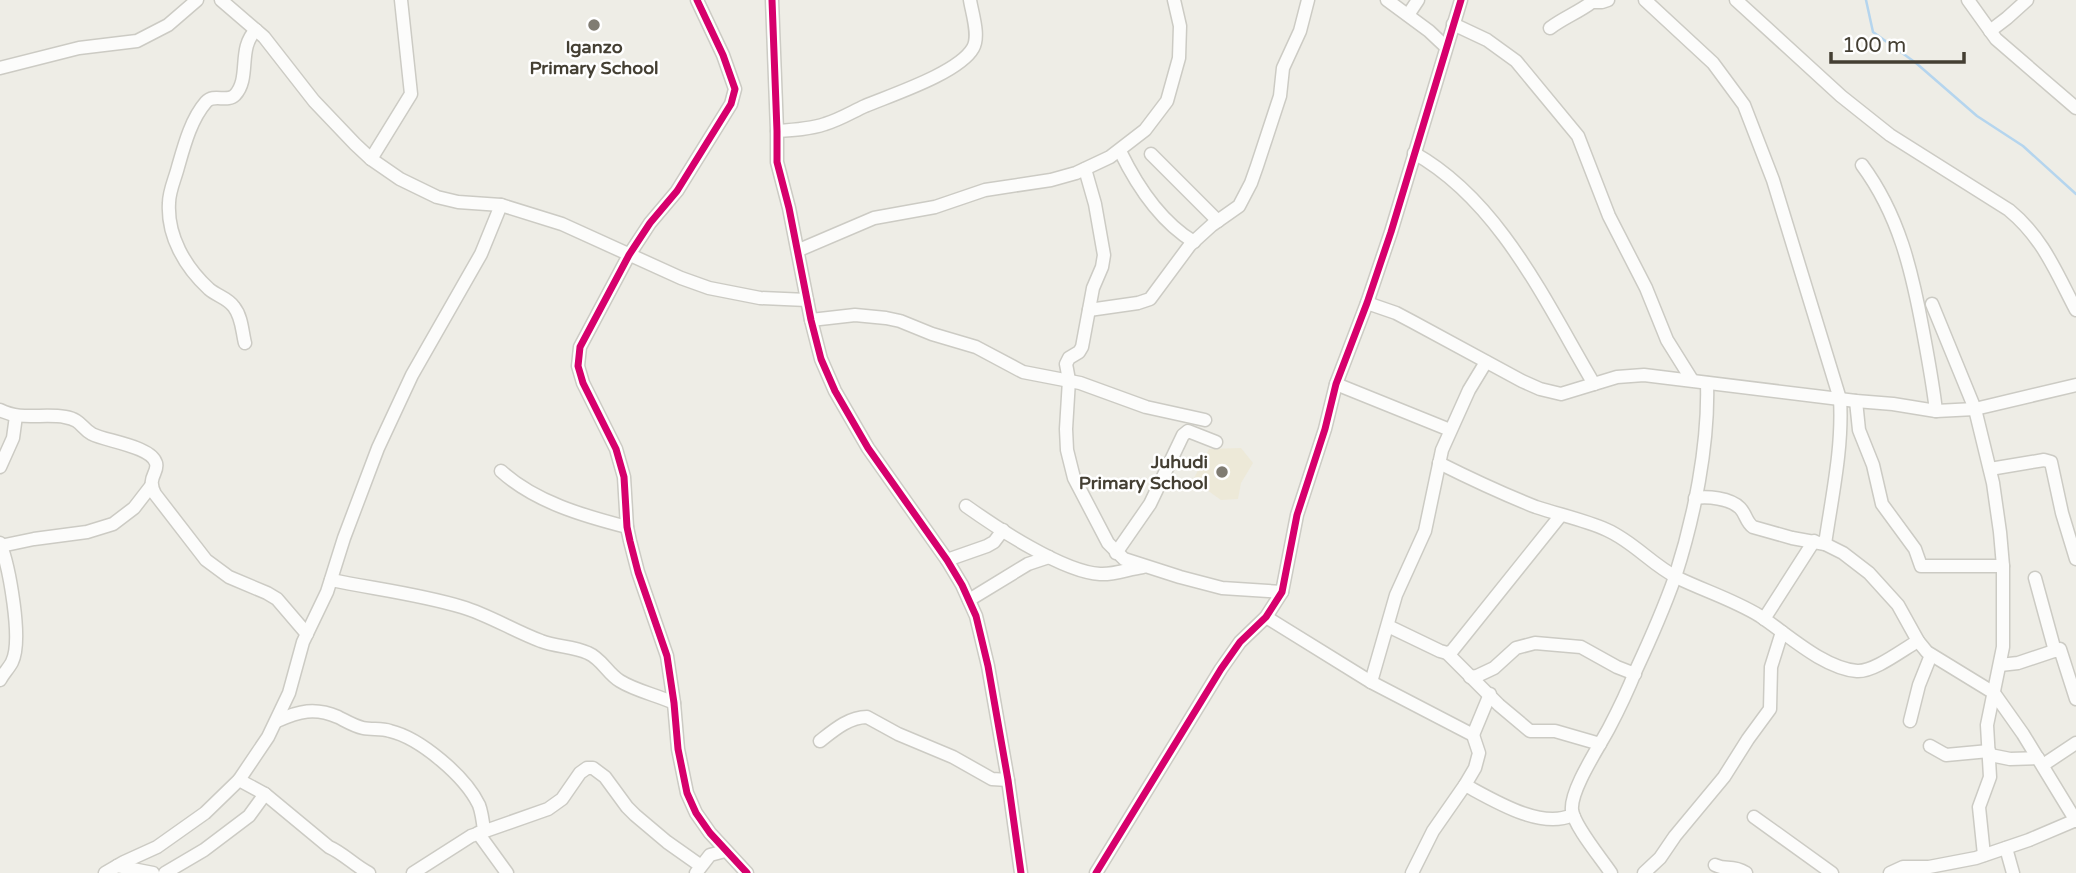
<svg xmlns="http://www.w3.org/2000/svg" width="2076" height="873" viewBox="0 0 2076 873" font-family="'Varela Round',sans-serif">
  <rect width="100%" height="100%" fill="#eeede6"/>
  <!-- education -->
  <polygon fill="#ede9d8" points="1241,448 1253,463 1241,483 1238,499 1221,500 1193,480 1209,449"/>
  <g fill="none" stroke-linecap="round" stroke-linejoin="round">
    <!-- stream -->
    <polyline stroke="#b5d5ee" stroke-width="2.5" points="1866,0 1873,32 1916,63 1977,116 2023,146 2076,194"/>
    <defs>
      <g id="minor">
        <polyline points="221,0 264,37 314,101 355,144 371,159 400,179 437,197 458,202 501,205 562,224 681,278 709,288 760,298 807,300"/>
        <polyline points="697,0 723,55 735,89 731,104 677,191 650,223 629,255 580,347 578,366 583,383 616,449 624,477 627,527 630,541 638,572 667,656 674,703 678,749 687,793 696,813 710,833 747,873"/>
        <polyline points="772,0 777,131 777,162 789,208 811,320 821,359 835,391 868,448 947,560 962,585 976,616 988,666 1008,780 1021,873"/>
        <polyline points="1387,0 1429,31 1446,47"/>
        <path d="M1645 0 1713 63 1744 105 1773 180 1840 399C1843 447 1832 496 1825 544"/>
        <path d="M1736 0 1841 96 1890 135 2009 210C2043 238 2056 272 2076 310"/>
        <polyline points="1968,0 1996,39 2076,108"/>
        <polyline points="1408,15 1418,0"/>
        <polyline points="1453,24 1487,40 1516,61 1578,136 1609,216 1646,288 1667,340 1692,380"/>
        <path d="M1550 28C1563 18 1579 12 1592 2H1602L1608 0"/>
        <polyline points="1990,31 2007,18 2027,0"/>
        <polyline points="0,68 79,48 137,41 168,25 197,0"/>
        <path d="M777 131C794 130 810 129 825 124 839 120 852 112 865 106 891 95 959 73 973 48 980 36 972 13 970 0"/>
        <path d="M1120 151C1136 184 1161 222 1194 242"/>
        <path d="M1414 153C1500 201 1546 303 1594 384"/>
        <polyline points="1151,154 1218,221"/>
        <polyline points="371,159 411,94 401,0"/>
        <path d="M1862 165C1899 215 1912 271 1923 331 1928 358 1933 384 1936 411"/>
        <polyline points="1085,169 1095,204 1104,255 1102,267 1093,288 1082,347 1079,352 1069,358 1066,364 1069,380 1066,429 1067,450 1074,478 1108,543 1124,559 1180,577 1222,588 1282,592"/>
        <polyline points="799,250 874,218 935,207 985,190 1051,180 1076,173 1110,157 1145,130 1167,101 1179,58 1180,26 1174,0"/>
        <polyline points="1367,303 1396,313 1413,322 1522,381 1540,389 1561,394 1617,377 1644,375 1856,401 1893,404 1936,411 1975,409 2076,385"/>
        <polyline points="1932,304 1975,409 1993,483 2000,532 2003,566 2003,647 1987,725 1990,777 1979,807 1984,855"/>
        <polyline points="1089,310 1138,303 1150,299 1190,245 1212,225 1239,206 1251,183 1257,166 1280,96 1283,68 1300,31 1308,0"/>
        <polyline points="811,320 855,315 886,318 900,321 932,334 976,347 1023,372 1080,383 1146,407 1205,420"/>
        <path d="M245 343C242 331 242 317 234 307 228 298 217 296 209 289 185 267 167 236 169 203 169 191 175 179 178 167 184 146 191 119 206 102 214 93 227 103 235 95 251 78 237 48 256 30"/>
        <polyline points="1336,384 1450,430"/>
        <polyline points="1856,401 1859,430 1873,465 1882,504 1915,549 1921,566 2003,566"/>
        <path d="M0 410C21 421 43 413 65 417 82 420 80 427 92 434 105 441 151 446 156 463 159 473 146 477 155 494L206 560 229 577 267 593 277 599 307 634"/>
        <path d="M1439 463C1471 479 1503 494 1536 507 1560 515 1585 520 1607 530 1634 542 1652 565 1678 578 1705 591 1734 600 1760 616 1787 634 1823 668 1857 671 1874 672 1902 650 1918 641"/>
        <polyline points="0,467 13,438 16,416"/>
        <polyline points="1990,469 2044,460 2051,462 2062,513 2076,559"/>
        <path d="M501 471C535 502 584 516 627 527"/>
        <path d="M1695 498C1707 496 1730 498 1740 508 1746 514 1746 522 1753 527L1792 538 1825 544 1843 553 1869 573 1898 605 1918 641 1927 652 1994 693 2023 734 2076 821"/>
        <path d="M966 506C997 528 1063 572 1100 574 1114 575 1128 569 1143 567"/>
        <path d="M0 543C9 566 23 640 12 662 9 668 3 674 0 680"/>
        <polyline points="1,546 34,539 87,532 113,524 134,508 151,486"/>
        <polyline points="1116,553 1150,504 1183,435 1188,431 1216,442"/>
        <polyline points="947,560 987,546 994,542 1003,530"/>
        <polyline points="2035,578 2055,651"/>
        <path d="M331 580C375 589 419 594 462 607 489 615 514 631 541 641 556 647 573 646 588 653 602 659 607 673 620 681 636 691 657 695 674 703"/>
        <polyline points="969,600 1028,564 1049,557"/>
        <polyline points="1266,617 1371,682 1473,735 1479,753 1475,768 1465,785 1433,831 1412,873"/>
        <polyline points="1764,619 1814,541"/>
        <polyline points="1388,626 1440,651 1447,653 1452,651 1561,515"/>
        <polyline points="1447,653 1499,705 1530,731 1555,731 1600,744"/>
        <polyline points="2000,665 2018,663 2060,649 2076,699"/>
        <polyline points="1470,677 1477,676 1494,668 1516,648 1535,643 1581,647 1617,667 1635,674"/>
        <polyline points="1371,682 1396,595 1425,531 1442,450 1469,390 1486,362"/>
        <path d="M277 721C299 711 315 707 338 717 346 721 354 726 363 728 372 730 381 728 390 731 420 738 465 776 479 805 482 813 483 822 484 831"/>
        <polyline points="1910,721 1919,685 1931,655"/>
        <polyline points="1473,735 1490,694"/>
        <path d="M820 741C834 730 849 717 867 717L898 734 953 757 992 779 1008 780"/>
        <polyline points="1930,746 1946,755 1989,751"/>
        <polyline points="1990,755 2010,759 2038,758"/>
        <polyline points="2043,765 2076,743"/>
        <path d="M239 780 265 794 329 847C343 853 355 866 369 873"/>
        <path d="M1465 785C1493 800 1541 830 1572 815L1574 817"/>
        <polyline points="1754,817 1832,873"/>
        <polyline points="478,833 507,873"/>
        <polyline points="2006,848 2013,873"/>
        <path d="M1715 865C1727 871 1731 864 1746 873"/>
        <polyline points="117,866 153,873"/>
        <polyline points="105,873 124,862 157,847 205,813 239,780 268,737 289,693 303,642 327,592 344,538 378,448 412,375 481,254 501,205"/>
        <polyline points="165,873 204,850 249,816 265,794"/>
        <polyline points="413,873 471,836 548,809 562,799 580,773 587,768 593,768 605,777 627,807 635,815 667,842 701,866"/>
        <polyline points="696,873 710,855 725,851"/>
        <polyline points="1096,873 1221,669 1240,642 1266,617 1282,592 1297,515 1325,429 1336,384 1367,303 1391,232 1461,0"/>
        <path d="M1611 873C1601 858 1574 826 1572 810 1570 790 1599 747 1609 728 1619 709 1628 690 1636 670 1650 640 1664 608 1675 577 1694 518 1709 445 1707 383"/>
        <polyline points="1644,873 1660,858 1675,836 1724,777 1748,739 1770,709 1771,667 1782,632"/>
        <polyline points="1890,873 1903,867 1929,867 1976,858 2029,840 2076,820"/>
      </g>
    </defs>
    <!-- minor casing -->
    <use href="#minor" stroke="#cccbc4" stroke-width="15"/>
    <!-- minor -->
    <use href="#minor" stroke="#fcfcfb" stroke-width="12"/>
    <defs>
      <g id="cycleway">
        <polyline points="697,0 723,55 735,89 731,104 677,191 650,223 629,255 580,347 578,366 583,383 616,449 624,477 627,527 630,541 638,572 667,656 674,703 678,749 687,793 696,813 710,833 747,873"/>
        <polyline points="772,0 777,131 777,162 789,208 811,320 821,359 835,391 868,448 947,560 962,585 976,616 988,666 1008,780 1021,873"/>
        <polyline points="1096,873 1221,669 1240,642 1266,617 1282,592 1297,515 1325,429 1336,384 1367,303 1391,232 1461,0"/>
      </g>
    </defs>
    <!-- cycleway casing -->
    <use href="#cycleway" stroke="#fff" stroke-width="11"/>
    <!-- cycleway -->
    <use href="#cycleway" stroke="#d6006c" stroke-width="7"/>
  </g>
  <!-- markers -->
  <g fill="#807c72" stroke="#fff" stroke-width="2.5">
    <circle cx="594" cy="25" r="7"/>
    <circle cx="1222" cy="472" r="7"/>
  </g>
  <g text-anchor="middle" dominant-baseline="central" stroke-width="5" stroke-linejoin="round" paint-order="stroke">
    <!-- poi labels -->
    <g font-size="18" font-weight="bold" fill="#443f33" stroke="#fff">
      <text x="594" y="47">Iganzo<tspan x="594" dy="21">Primary School</tspan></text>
      <text x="1208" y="462" text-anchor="end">Juhudi<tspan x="1208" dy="21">Primary School</tspan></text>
    </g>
  </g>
  <!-- scale -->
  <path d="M1831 52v10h133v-10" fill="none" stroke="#443f33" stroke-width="3.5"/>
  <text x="1842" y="52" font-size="21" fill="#443f33" stroke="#ffffff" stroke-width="5" paint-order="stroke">100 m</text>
</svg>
